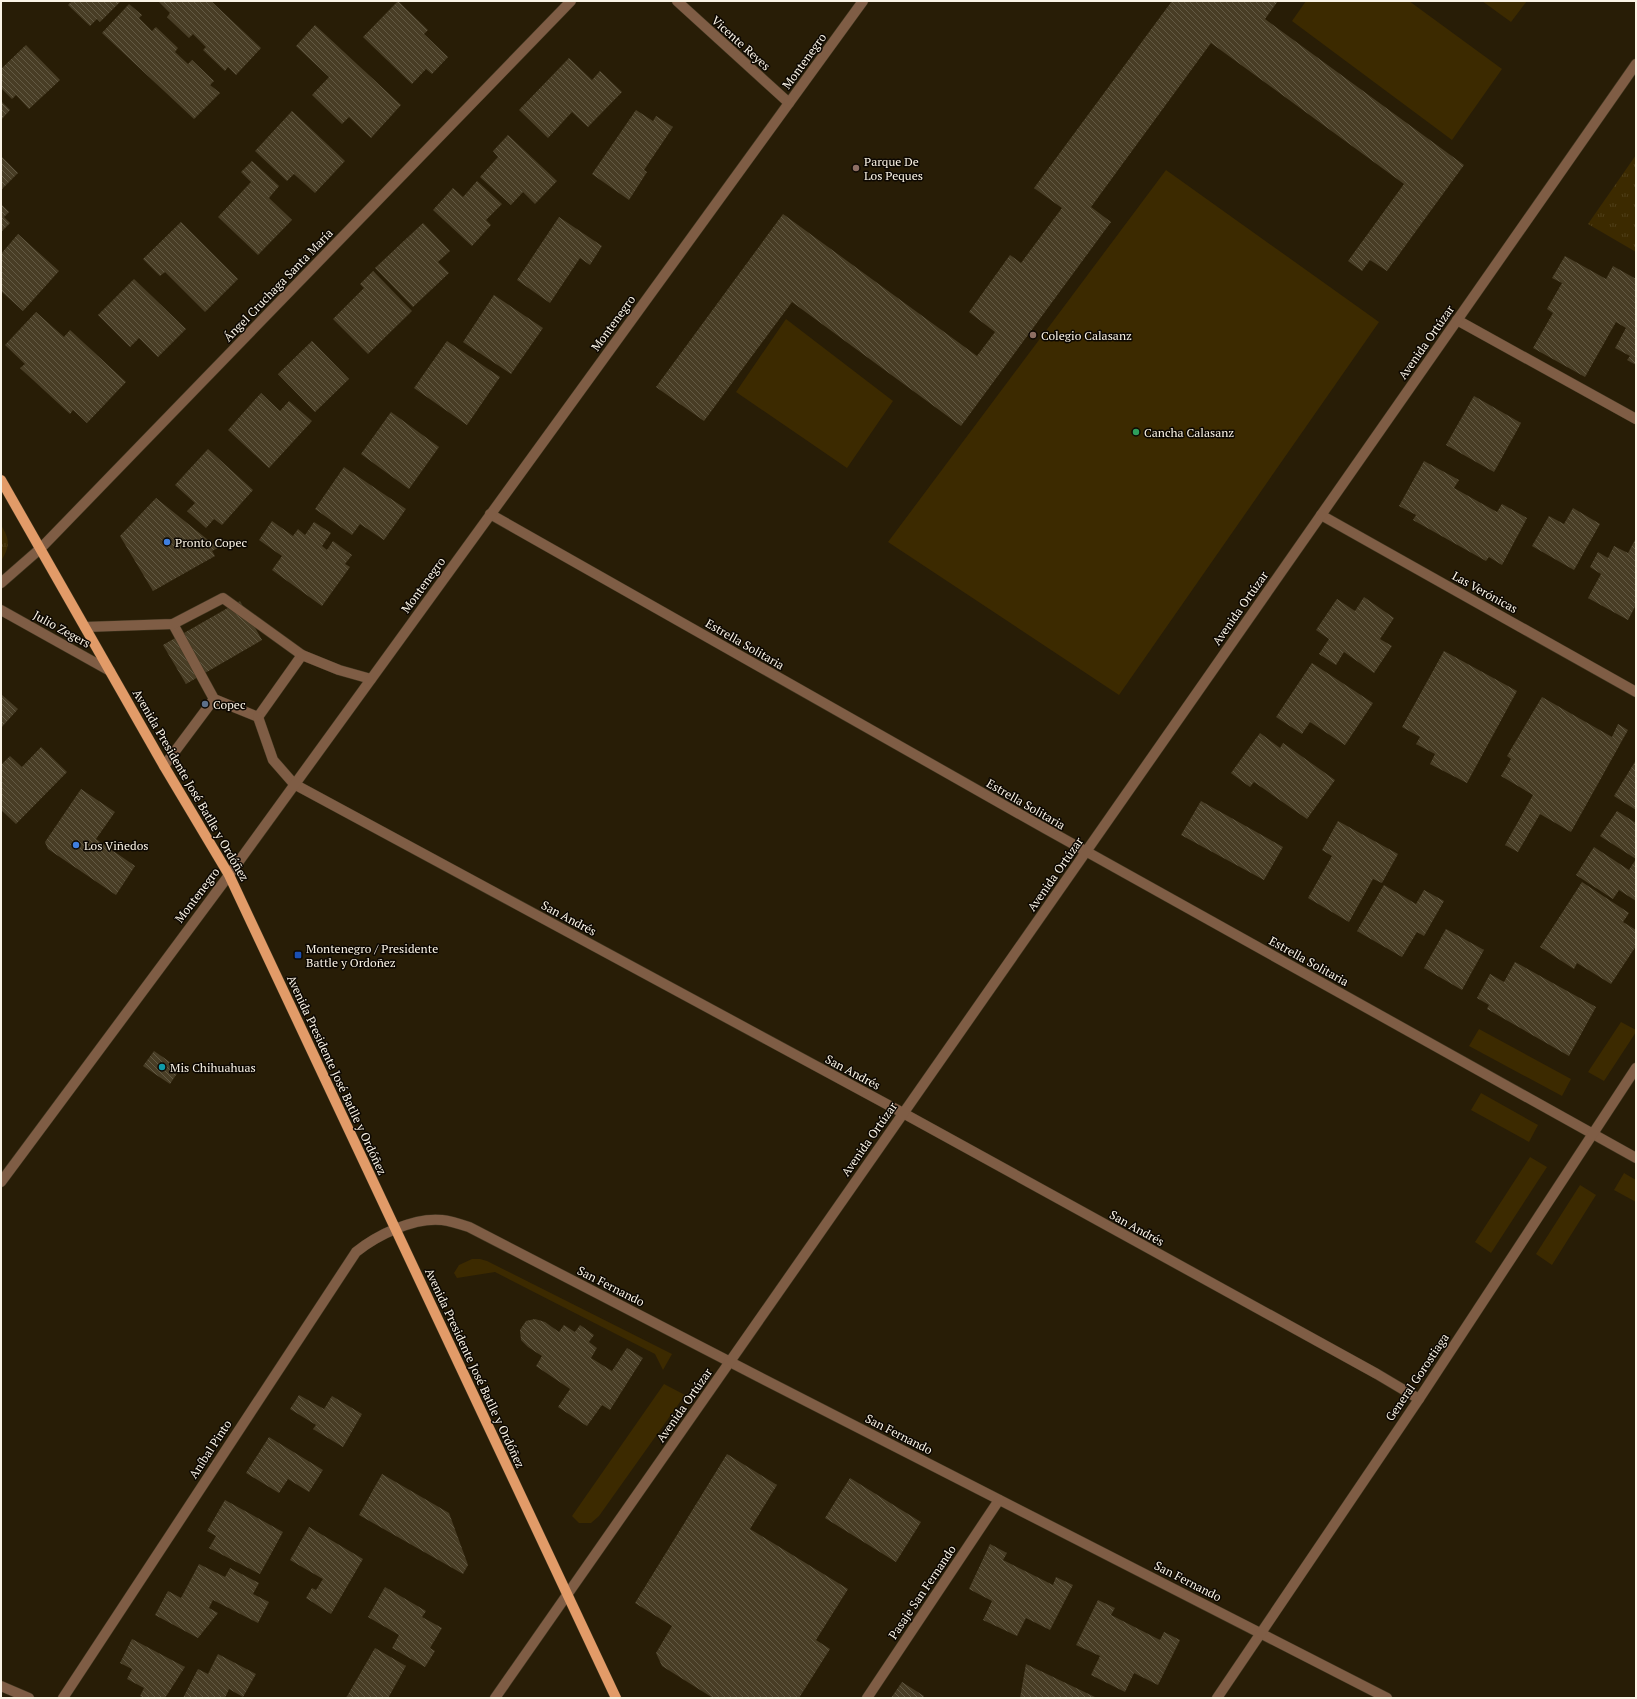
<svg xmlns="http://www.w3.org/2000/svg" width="1637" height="1699" viewBox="0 0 1637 1699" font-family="'PT Serif',serif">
  <defs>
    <pattern id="park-tufts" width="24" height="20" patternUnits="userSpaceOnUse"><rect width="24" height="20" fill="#3c2a00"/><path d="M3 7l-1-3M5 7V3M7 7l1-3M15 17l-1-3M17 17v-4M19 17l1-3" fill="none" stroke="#4f3f19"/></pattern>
    <pattern id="building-back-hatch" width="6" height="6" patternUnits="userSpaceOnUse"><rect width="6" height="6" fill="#483d25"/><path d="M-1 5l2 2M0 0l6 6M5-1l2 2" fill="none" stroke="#635a44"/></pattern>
  </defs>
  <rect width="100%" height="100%" fill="#281d06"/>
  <!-- green -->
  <g fill="#3c2a00">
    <polygon points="1306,1 1409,1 1502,69 1452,140 1292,21"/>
    <polygon points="1482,1 1527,1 1511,22"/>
    <polygon points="1166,170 1379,322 1119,695 888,542"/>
    <polygon points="786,319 893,401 847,468 736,392"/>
    <polygon points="1621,1022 1636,1030 1636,1032 1604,1081 1588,1072"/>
    <polygon points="1479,1029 1571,1079 1562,1096 1469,1046"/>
    <polygon points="1481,1093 1538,1125 1529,1142 1471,1110"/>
    <polygon points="1530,1157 1547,1167 1491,1253 1475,1242"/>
    <polygon points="1624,1173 1636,1180 1636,1202 1614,1190"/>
    <polygon points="1580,1185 1596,1195 1552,1265 1536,1254"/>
    <polygon points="472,1259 480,1259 487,1261 672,1354 663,1370 655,1354 495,1272 457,1278 454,1273 459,1265"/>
    <polygon points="664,1384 685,1395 599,1516 591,1523 579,1523 572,1516"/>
  </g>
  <!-- park -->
  <g fill="url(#park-tufts)">
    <polygon points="1636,155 1636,252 1588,224"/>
    <path d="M1 525C10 540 10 546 1 561Z"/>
  </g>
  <!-- building -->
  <g fill="url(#building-back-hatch)">
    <polygon points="72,1 121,1 100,22 97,19 90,26 68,5"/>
    <polygon points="158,1 211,1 261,48 236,75 228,67 225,71 203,50 206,47 193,34 189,38 167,17 170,13"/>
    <polygon points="398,1 428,30 424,34 448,57 432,74 426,69 412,84 363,37"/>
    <polygon points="1172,1 1278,1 1265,19 1464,165 1387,271 1370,260 1362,271 1348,261 1404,184 1211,43 1091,207 1111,222 961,426 792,302 704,421 656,387 783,214 977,356 995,332 969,312 1010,255 1021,263 1062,208 1034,188"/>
    <polygon points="129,4 142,15 139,18 152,31 156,27 178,48 175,52 188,64 192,60 214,81 210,85 220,93 194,119 102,33"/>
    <polygon points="315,25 401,105 371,138 349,117 342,124 312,95 329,77 296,46"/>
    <polygon points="26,45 60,80 29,109 16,95 12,99 1,88 1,69"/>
    <polygon points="569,58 592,80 600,71 622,92 588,127 572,112 548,138 519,110"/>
    <polygon points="1,101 10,110 1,120"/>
    <polygon points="636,110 653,121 656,116 673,127 644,170 647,172 629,200 592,174"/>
    <polygon points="292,111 345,161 315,193 294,174 287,181 255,151"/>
    <polygon points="508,135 557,181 535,204 523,192 511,205 480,177 498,157 493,151"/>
    <polygon points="1,156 18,173 1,190"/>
    <polygon points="252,161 279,186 269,198 292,220 258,255 218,217 251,182 241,172"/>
    <polygon points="477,181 502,204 486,220 491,225 472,246 433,210 453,188 463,197"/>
    <polygon points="1,204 9,212 4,217 10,223 1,232"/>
    <polygon points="559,217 602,246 590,265 580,258 550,303 517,280"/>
    <polygon points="181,222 238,279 205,312 165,272 160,276 143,259"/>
    <polygon points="423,223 450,251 438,262 449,273 413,307 375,268"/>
    <polygon points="18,234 59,271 23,311 1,291 1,254"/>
    <polygon points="1565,256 1606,279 1613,266 1636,279 1636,365 1627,360 1630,356 1615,348 1626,328 1616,322 1585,377 1533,348 1553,313 1547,309 1562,283 1552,278"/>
    <polygon points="373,271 412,311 368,354 333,319 364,288 360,284"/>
    <polygon points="134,279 186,329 158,357 139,338 130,347 98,315"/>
    <polygon points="494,295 543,328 511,374 463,342"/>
    <polygon points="36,312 64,337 70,330 126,382 87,423 73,410 70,414 20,368 25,364 5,345"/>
    <polygon points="312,341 349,379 315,412 278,374"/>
    <polygon points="447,341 500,377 467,425 414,388"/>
    <polygon points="261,393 280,411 289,401 312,421 269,468 228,430"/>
    <polygon points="1474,396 1521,423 1494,472 1446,445"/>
    <polygon points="391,412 439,447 409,489 361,454"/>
    <polygon points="208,449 253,490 222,525 214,519 206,528 187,511 195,503 175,485"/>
    <polygon points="1424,461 1459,480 1454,488 1497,512 1502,504 1527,518 1502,565 1489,557 1486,561 1413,520 1416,515 1399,506"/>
    <polygon points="344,467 406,509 384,540 360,524 352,535 315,509"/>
    <polygon points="156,498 218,548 212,551 215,556 153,591 120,536"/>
    <polygon points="1573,508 1600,524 1574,570 1532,546 1549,516 1564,524"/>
    <polygon points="272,521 293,536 298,529 305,535 314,522 331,533 322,546 327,550 333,541 352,555 345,564 350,567 322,606 272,570 282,556 259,540"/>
    <polygon points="1636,538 1636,605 1628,620 1588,598 1601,574 1590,567 1598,552 1608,558 1614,546 1628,553"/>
    <polygon points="1364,597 1394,618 1380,639 1392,646 1374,673 1344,652 1336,665 1319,654 1329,639 1316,630 1337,599 1355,611"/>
    <polygon points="240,601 262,640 186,684 163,645"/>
    <polygon points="1444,651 1517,691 1467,783 1430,764 1435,754 1416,744 1420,737 1402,727"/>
    <polygon points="1312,663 1373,703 1345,745 1310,722 1302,734 1276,717"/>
    <polygon points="1,694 18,709 1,728"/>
    <polygon points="1542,697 1612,737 1618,724 1628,730 1571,832 1540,814 1518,852 1505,845 1533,795 1501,776 1511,759 1507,756"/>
    <polygon points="1260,733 1280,748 1283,743 1335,780 1307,819 1254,782 1250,787 1231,773"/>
    <polygon points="41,747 67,772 16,824 1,810 1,765 10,756 22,767"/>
    <polygon points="1636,760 1636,810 1614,796"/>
    <polygon points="81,789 115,812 96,839 135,866 116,895 48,849 45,842"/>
    <polygon points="1201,801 1283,847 1264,880 1181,835"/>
    <polygon points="1617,811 1636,823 1636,859 1600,836"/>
    <polygon points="1338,821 1398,854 1382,883 1373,879 1349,922 1308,898 1332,856 1322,850"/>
    <polygon points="1594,847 1629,870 1636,859 1636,901 1619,890 1613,899 1576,875"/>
    <polygon points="1582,882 1629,913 1623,922 1636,930 1636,946 1611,984 1577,963 1574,969 1540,947"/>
    <polygon points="1384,885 1416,904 1424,890 1444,901 1424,936 1417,932 1402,957 1357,931"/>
    <polygon points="1446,929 1484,950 1462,990 1424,968"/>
    <polygon points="1515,962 1596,1007 1569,1056 1487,1009 1489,1005 1477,998 1490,974 1504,982"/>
    <polygon points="154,1051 180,1069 170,1084 143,1066"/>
    <polygon points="535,1319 545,1322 559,1332 564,1325 575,1332 580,1325 594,1335 589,1342 597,1348 591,1358 612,1371 627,1348 643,1358 610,1410 602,1405 587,1426 558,1407 570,1389 536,1366 542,1356 528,1347 521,1340 520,1330 526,1321"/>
    <polygon points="299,1395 324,1409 332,1396 362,1414 343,1447 313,1429 316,1425 290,1409"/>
    <polygon points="269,1437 323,1470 309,1492 288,1479 279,1493 246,1473"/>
    <polygon points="727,1454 777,1485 750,1529 848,1589 816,1640 830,1649 799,1698 713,1698 662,1666 656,1653 672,1626 635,1603"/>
    <polygon points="382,1474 449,1513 468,1565 463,1574 359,1515"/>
    <polygon points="850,1478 921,1522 896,1562 825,1518"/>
    <polygon points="225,1500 283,1532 260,1574 209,1548 216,1536 207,1531"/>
    <polygon points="309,1527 363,1559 331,1614 306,1598 312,1588 316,1590 323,1579 290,1560"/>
    <polygon points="990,1544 1007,1553 1003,1560 1053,1585 1056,1577 1073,1585 1050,1630 1026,1618 1017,1636 983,1620 992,1601 969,1589"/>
    <polygon points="199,1564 225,1577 230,1568 259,1583 253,1594 269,1602 258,1623 213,1600 209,1608 218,1613 198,1638 155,1615 168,1591 181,1598"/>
    <polygon points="385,1587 426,1611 422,1617 442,1628 430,1648 435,1651 425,1667 392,1648 399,1635 368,1617"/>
    <polygon points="1098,1600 1115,1608 1111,1615 1160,1640 1164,1632 1180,1640 1158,1685 1134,1673 1125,1692 1091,1675 1100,1656 1076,1645"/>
    <polygon points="132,1639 185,1667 165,1698 144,1698 140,1696 144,1688 127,1679 132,1669 120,1663"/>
    <polygon points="375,1648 406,1666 391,1693 388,1698 346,1698"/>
    <polygon points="218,1654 256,1674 243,1697 229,1689 225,1698 183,1698 198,1669 208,1674"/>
    <polygon points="1026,1664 1097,1698 1020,1698"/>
    <polygon points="902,1682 924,1696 923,1698 891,1698"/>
  </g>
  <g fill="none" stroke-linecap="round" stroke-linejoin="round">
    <defs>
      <g id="minor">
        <polyline points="677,1 789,103"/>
        <polyline points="1457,320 1636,419"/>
        <polyline points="490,514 1046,829 1636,1158"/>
        <polyline points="1321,515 1636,692"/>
        <polyline points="1,583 41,548 571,1"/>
        <polyline points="1,610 110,671"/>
        <polyline points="173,624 214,699 258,717 302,655"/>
        <polyline points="85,627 173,624 223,598 302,655 339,670 371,679"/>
        <polyline points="258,717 273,760 294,784 903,1113 1377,1374 1419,1399"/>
        <polyline points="164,766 214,699"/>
        <polyline points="1,1182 229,875 863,1"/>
        <polyline points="1,1686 29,1698"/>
        <path d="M63 1698 356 1252C377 1235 414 1217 442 1220 451 1221 460 1224 469 1227L765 1380 1387 1698"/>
        <polyline points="495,1698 1636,64"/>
        <polyline points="867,1698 999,1500"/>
        <polyline points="1217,1698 1419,1399 1636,1068"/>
      </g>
      <polyline id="major" points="1,480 164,766 229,875 616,1698"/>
    </defs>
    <!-- minor casing -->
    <use href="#minor" stroke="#413721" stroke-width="11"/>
    <!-- major casing -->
    <use href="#major" stroke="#413721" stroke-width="11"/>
    <!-- minor -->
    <use href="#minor" stroke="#7f5d45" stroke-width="10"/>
    <!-- major -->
    <use href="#major" stroke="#e29b68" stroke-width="10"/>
  </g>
  <!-- markers -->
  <g fill="#8d6e63" stroke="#0d0802" stroke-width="1.5">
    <circle cx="856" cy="168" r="4"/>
    <circle cx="1033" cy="335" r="4"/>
  </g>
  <circle fill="#2e9e5b" stroke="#0d0802" stroke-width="1.5" cx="1136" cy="432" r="4"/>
  <g fill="#3f7fe0" stroke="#0d0802" stroke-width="1.5">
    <circle cx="167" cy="542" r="4"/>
    <circle cx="76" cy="845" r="4"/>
  </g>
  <circle fill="#5c6f8a" stroke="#0d0802" stroke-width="1.5" cx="205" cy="704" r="4"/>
  <rect fill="#1a4fb4" stroke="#0d0802" stroke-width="1.5" x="294" y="951" width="8" height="8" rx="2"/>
  <circle fill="#0f9aa8" stroke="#0d0802" stroke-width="1.5" cx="162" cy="1067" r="4"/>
  <g text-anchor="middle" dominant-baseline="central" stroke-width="3" stroke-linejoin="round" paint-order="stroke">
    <!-- street labels -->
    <g font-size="12" fill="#faf3e5" stroke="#0d0802">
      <text transform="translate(741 43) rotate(42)">Vicente Reyes</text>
      <text transform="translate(804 61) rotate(-54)">Montenegro</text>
      <text transform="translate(278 285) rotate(-46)">Ángel Cruchaga Santa María</text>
      <text transform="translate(613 323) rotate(-54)">Montenegro</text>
      <text transform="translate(1426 342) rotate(-55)">Avenida Ortúzar</text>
      <text transform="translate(423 585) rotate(-54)">Montenegro</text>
      <text transform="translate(1485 592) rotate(29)">Las Verónicas</text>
      <text transform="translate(1240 608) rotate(-55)">Avenida Ortúzar</text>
      <text transform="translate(62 629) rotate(29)">Julio Zegers</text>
      <text transform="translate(745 644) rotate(30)">Estrella Solitaria</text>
      <text transform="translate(191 785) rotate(60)">Avenida Presidente José Batlle y Ordóñez</text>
      <text transform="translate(1026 804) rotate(30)">Estrella Solitaria</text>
      <text transform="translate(1055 874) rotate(-55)">Avenida Ortúzar</text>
      <text transform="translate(197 895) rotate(-53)">Montenegro</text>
      <text transform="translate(569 918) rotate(28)">San Andrés</text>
      <text transform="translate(1309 961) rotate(29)">Estrella Solitaria</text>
      <text transform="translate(853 1072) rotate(28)">San Andrés</text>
      <text transform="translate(337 1075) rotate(65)">Avenida Presidente José Batlle y Ordóñez</text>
      <text transform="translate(869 1139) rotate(-55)">Avenida Ortúzar</text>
      <text transform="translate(1137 1228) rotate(29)">San Andrés</text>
      <text transform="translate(611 1286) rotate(27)">San Fernando</text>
      <text transform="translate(475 1368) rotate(65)">Avenida Presidente José Batlle y Ordóñez</text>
      <text transform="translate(1417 1377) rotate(-56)">General Gorostiaga</text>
      <text transform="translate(684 1405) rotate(-55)">Avenida Ortúzar</text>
      <text transform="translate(899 1434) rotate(27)">San Fernando</text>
      <text transform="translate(210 1449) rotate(-57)">Aníbal Pinto</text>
      <text transform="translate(1188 1581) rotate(27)">San Fernando</text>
      <text transform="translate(922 1592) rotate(-56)">Pasaje San Fernando</text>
    </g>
    <!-- poi labels -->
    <g font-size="12" fill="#faf3e5" stroke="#0d0802" text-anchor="start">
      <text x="864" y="161">Parque De<tspan x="864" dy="14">Los Peques</tspan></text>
      <text x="1041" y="335">Colegio Calasanz</text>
      <text x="1144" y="432">Cancha Calasanz</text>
      <text x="175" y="542">Pronto Copec</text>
      <text x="213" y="704">Copec</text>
      <text x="84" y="845">Los Viñedos</text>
      <text x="306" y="948">Montenegro / Presidente<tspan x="306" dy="14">Battle y Ordoñez</tspan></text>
      <text x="170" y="1067">Mis Chihuahuas</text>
    </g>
  </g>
  <!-- border -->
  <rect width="1637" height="1699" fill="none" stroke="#faf3e5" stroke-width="4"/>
</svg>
